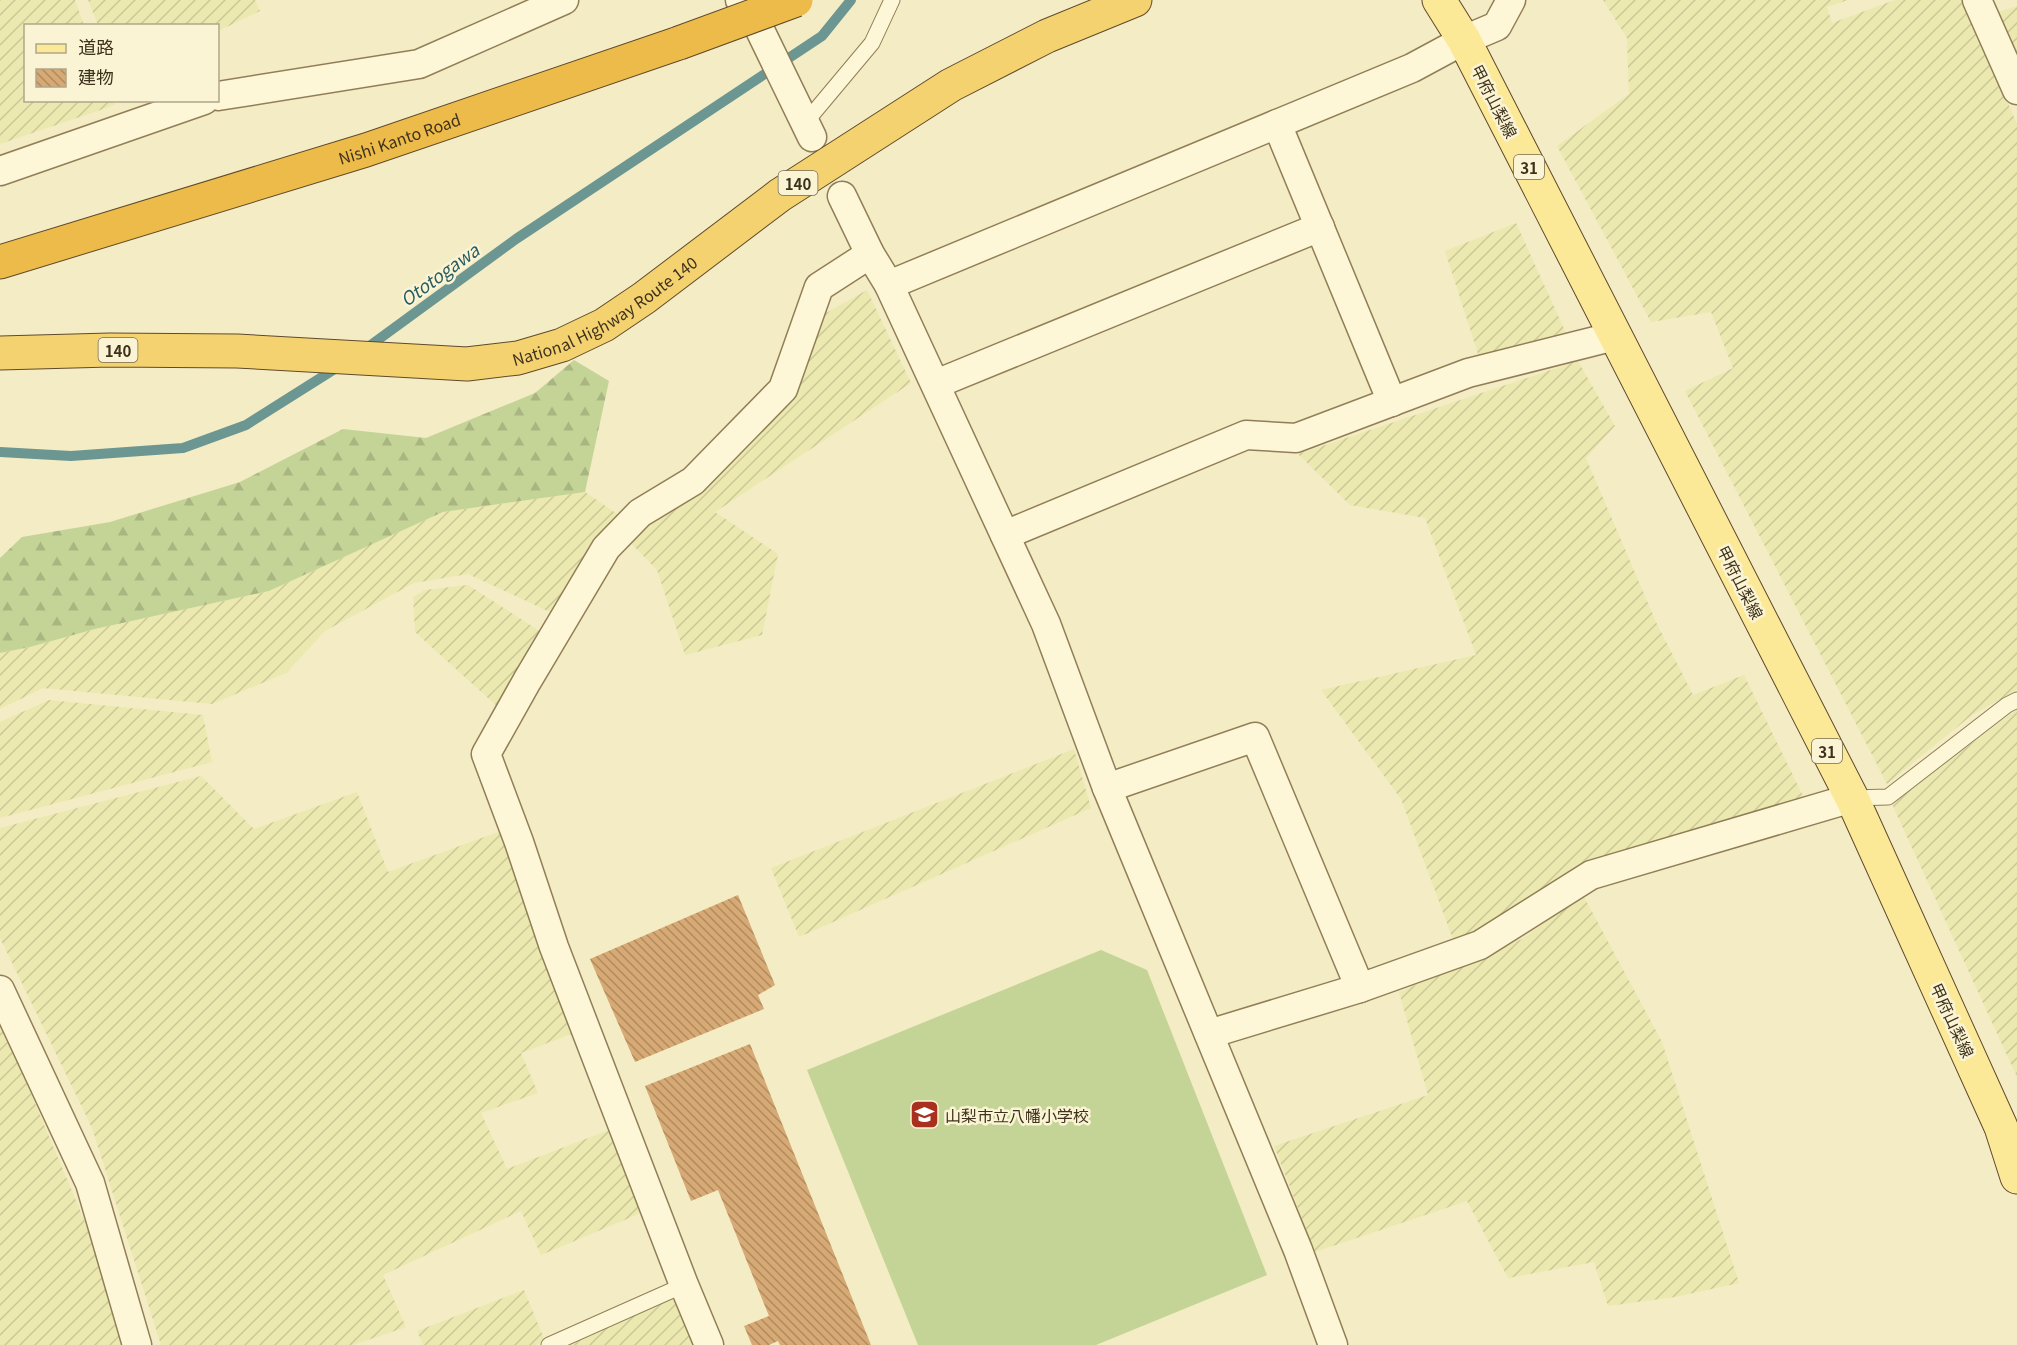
<svg xmlns="http://www.w3.org/2000/svg" width="2017" height="1345" viewBox="0 0 2017 1345" font-family="Georgia,'Noto Sans JP',serif">
  <defs>
    <pattern id="farmland-furrows" width="10" height="10" patternUnits="userSpaceOnUse" patternTransform="scale(1.5)"><rect width="10" height="10" fill="#ebe9b0"/><path d="M-1 1l2-2M0 10L10 0M9 11l2-2" fill="none" stroke="#cbc897"/></pattern>
    <pattern id="forest-firs" width="22" height="20" patternUnits="userSpaceOnUse" patternTransform="scale(1.5)"><rect width="22" height="20" fill="#c4d496"/><path d="M5 1l3.5 6h-7zM16 11l3.5 6h-7z" fill="#a9b681"/></pattern>
    <pattern id="building-back-hatch" width="6" height="6" patternUnits="userSpaceOnUse" patternTransform="scale(1.5)"><rect width="6" height="6" fill="#d7aa75"/><path d="M-1 5l2 2M0 0l6 6M5-1l2 2" fill="none" stroke="#b08b5f"/></pattern>
  </defs>
  <rect width="100%" height="100%" fill="#f4ecc4"/>
  <!-- farmland -->
  <g fill="url(#farmland-furrows)">
    <polygon points="0,0 75,0 84,25 26,26 26,100 113,100 115,105 0,144"/>
    <polygon points="88,0 255,0 260,11 218,31 218,26 98,25"/>
    <polygon points="1603,0 1848,0 1827,7 1832,23 1895,0 1963,0 2017,124 2017,690 1972,715 1887,784 1685,391 1733,368 1711,312 1651,322 1557,146 1629,94 1627,38"/>
    <polygon points="2017,6 2017,56 1998,12"/>
    <polygon points="1516,223 1566,333 1479,357 1445,251"/>
    <polygon points="867,290 911,383 715,512 778,554 762,635 685,655 657,570 626,538 705,480 812,321"/>
    <polygon points="1578,361 1615,426 1586,458 1656,622 1693,695 1744,675 1804,798 1454,942 1401,799 1321,690 1476,655 1425,518 1350,505 1298,454"/>
    <polygon points="585,492 620,516 552,613 468,574 414,583 325,631 286,673 212,704 43,688 0,709 0,653 30,647 95,629 269,591 443,512"/>
    <polygon points="468,585 544,634 499,708 415,632 413,597 425,590"/>
    <polygon points="49,700 203,715 212,762 0,818 0,722"/>
    <polygon points="2017,709 2017,1077 1892,804"/>
    <polygon points="1074,749 1091,808 799,937 771,868"/>
    <polygon points="201,776 254,829 357,792 388,872 501,831 574,1033 521,1053 538,1093 481,1113 507,1169 612,1129 641,1213 541,1255 521,1211 383,1275 406,1327 353,1345 161,1345 92,1128 0,938 0,828"/>
    <polygon points="1583,895 1662,1042 1739,1283 1675,1297 1608,1306 1594,1262 1508,1278 1467,1201 1315,1252 1274,1146 1428,1095 1399,992 1522,939"/>
    <polygon points="0,1020 93,1241 125,1345 0,1345"/>
    <polygon points="524,1290 545,1341 536,1345 423,1345 417,1331"/>
    <polygon points="675,1298 695,1345 567,1345 597,1331"/>
  </g>
  <!-- forest -->
  <polygon fill="url(#forest-firs)" points="574,360 609,381 585,492 443,512 269,591 95,629 30,647 0,653 0,558 22,537 110,522 240,482 343,429 426,438 535,393"/>
  <!-- pitch -->
  <polygon fill="#c4d496" points="1101,950 1147,970 1267,1275 1096,1345 918,1345 807,1070"/>
  <g fill="none" stroke-linecap="round" stroke-linejoin="round">
    <!-- stream -->
    <g stroke="#6b9691" stroke-width="10">
      <polyline points="364,350 516,239 822,36 851,0"/>
      <polyline points="0,452 71,456 183,448 246,425 341,365"/>
    </g>
  </g>
  <!-- building -->
  <g fill="url(#building-back-hatch)">
    <polygon points="738,895 775,985 758,995 764,1009 635,1062 590,959"/>
    <polygon points="750,1044 871,1345 780,1345 778,1341 769,1345 752,1345 744,1326 769,1316 718,1190 691,1201 645,1086"/>
  </g>
  <g fill="none" stroke-linecap="round" stroke-linejoin="round">
    <defs>
      <g id="service">
        <polyline points="805,123 872,43 892,0"/>
        <polyline points="1852,798 1888,797 2007,705 2017,700"/>
        <polyline points="549,1345 684,1285"/>
      </g>
      <g id="minor">
        <polyline points="740,0 759,28 812,137"/>
        <polyline points="1977,0 2017,90"/>
        <polyline points="218,96 419,64 564,0"/>
        <polyline points="1277,124 1392,402"/>
        <polyline points="0,171 204,100"/>
        <polyline points="842,196 870,254 889,285 1046,624 1107,788 1298,1250 1333,1345"/>
        <polyline points="889,285 1412,68 1464,40 1497,26 1511,0"/>
        <polyline points="936,384 1320,227"/>
        <polyline points="1005,535 1246,435 1296,438 1468,373 1615,336"/>
        <polyline points="1107,788 1255,737 1360,988"/>
        <polyline points="0,990 90,1183 137,1345"/>
        <polyline points="1209,1034 1360,988 1480,945 1591,875 1852,798"/>
        <polyline points="709,1345 684,1285 554,947 519,842 486,754 527,681 606,548 640,513 693,481 783,389 819,287 870,254"/>
      </g>
      <polyline id="primary" points="1439,0 1464,40 1852,798 2001,1127 2017,1177"/>
      <g id="trunk">
        <path id="s1" d="M0 353 110 350 237 351 467 364 518 358 562 345 604 325 644 298 780 195 951 85 1047 36 1135 0"/>
      </g>
      <g id="motorway">
        <path id="s2" d="M0 262 366 150 679 43"/>
      </g>
    </defs>
    <!-- service casing -->
    <use href="#service" stroke="#917e57" stroke-width="17"/>
    <!-- minor casing -->
    <use href="#minor" stroke="#917e57" stroke-width="31"/>
    <!-- primary casing -->
    <use href="#primary" stroke="#5f4a2c" stroke-width="35"/>
    <!-- trunk casing -->
    <use href="#trunk" stroke="#5f4a2c" stroke-width="35"/>
    <!-- motorway casing -->
    <use href="#motorway" stroke="#5f4a2c" stroke-width="35"/>
    <!-- service -->
    <use href="#service" stroke="#fdf7d8" stroke-width="15"/>
    <!-- minor -->
    <use href="#minor" stroke="#fdf7d8" stroke-width="28"/>
    <!-- primary -->
    <use href="#primary" stroke="#fbe997" stroke-width="33"/>
    <!-- trunk -->
    <use href="#trunk" stroke="#f4d270" stroke-width="33"/>
    <!-- motorway -->
    <use href="#motorway" stroke="#edbb4a" stroke-width="33"/>
    <defs>
      <polyline id="motorway-bridge" points="679,43 796,0"/>
    </defs>
    <!-- motorway-bridge casing -->
    <use href="#motorway-bridge" stroke="#5f4a2c" stroke-width="35" stroke-linecap="butt"/>
    <!-- motorway-bridge -->
    <use href="#motorway-bridge" stroke="#edbb4a" stroke-width="33"/>
  </g>
  <!-- icons -->
  <defs>
    <symbol id="school-square" viewBox="-11 -11 22 22"><rect x="-9" y="-9" width="18" height="18" rx="4" fill="#a9301f" stroke="#faf4d4"/><path d="M0-5L7-2L0 1L-7-2ZM-4 1L0 2.5L4 1V4Q0 6-4 4Z" fill="#fff"/></symbol>
  </defs>
  <g fill-rule="evenodd">
    <use href="#school-square" x="908" y="1098" width="33" height="33"/>
  </g>
  <g text-anchor="middle" dominant-baseline="central" stroke-width="5" stroke-linejoin="round" paint-order="stroke">
    <!-- shield labels -->
    <g fill="#faf4d4" stroke="#776c54" stroke-width="1.5">
      <rect x="1514" y="155" width="30" height="24" rx="4.5"/>
      <rect x="778.5" y="171" width="39" height="24" rx="4.5"/>
      <rect x="98.5" y="338" width="39" height="24" rx="4.5"/>
      <rect x="1812" y="739" width="30" height="24" rx="4.5"/>
    </g>
    <g font-size="15" font-weight="bold" fill="#3f321d">
      <text x="1529" y="167">31</text>
      <text x="798" y="183">140</text>
      <text x="118" y="350">140</text>
      <text x="1827" y="751">31</text>
    </g>
    <!-- street labels -->
    <g font-size="16" fill="#3f321d" stroke="#faf4d4">
      <text transform="translate(1495 101) rotate(63)">甲府山梨線</text>
      <text stroke="none"><textPath href="#s2" startOffset="418">Nishi Kanto Road</textPath></text>
      <text stroke="none"><textPath href="#s1" startOffset="618">National Highway Route 140</textPath></text>
      <text transform="translate(1741 582) rotate(63)">甲府山梨線</text>
      <text transform="translate(1953 1020) rotate(65)">甲府山梨線</text>
    </g>
    <!-- poi labels -->
    <g font-size="16" fill="#3f321d" stroke="#faf4d4" text-anchor="start">
      <text x="945" y="1115">山梨市立八幡小学校</text>
    </g>
    <!-- water labels -->
    <g font-size="18" font-style="italic" fill="#2a5d61" stroke="#faf4d4">
      <text transform="translate(439 274) rotate(-36)">Ototogawa</text>
    </g>
  </g>
  <!-- legend -->
  <rect x="24" y="24" width="195" height="78" fill="#faf4d4" stroke="#afa68b" stroke-width="1.5"/>
  <rect x="36" y="44" width="30" height="9" fill="#fbe997" stroke="#afa68b" stroke-width="1.5"/>
  <text x="78" y="54" font-size="18" fill="#3f321d">道路</text>
  <rect x="36" y="69" width="30" height="18" fill="url(#building-back-hatch)" stroke="#afa68b" stroke-width="1.5"/>
  <text x="78" y="84" font-size="18" fill="#3f321d">建物</text>
</svg>
